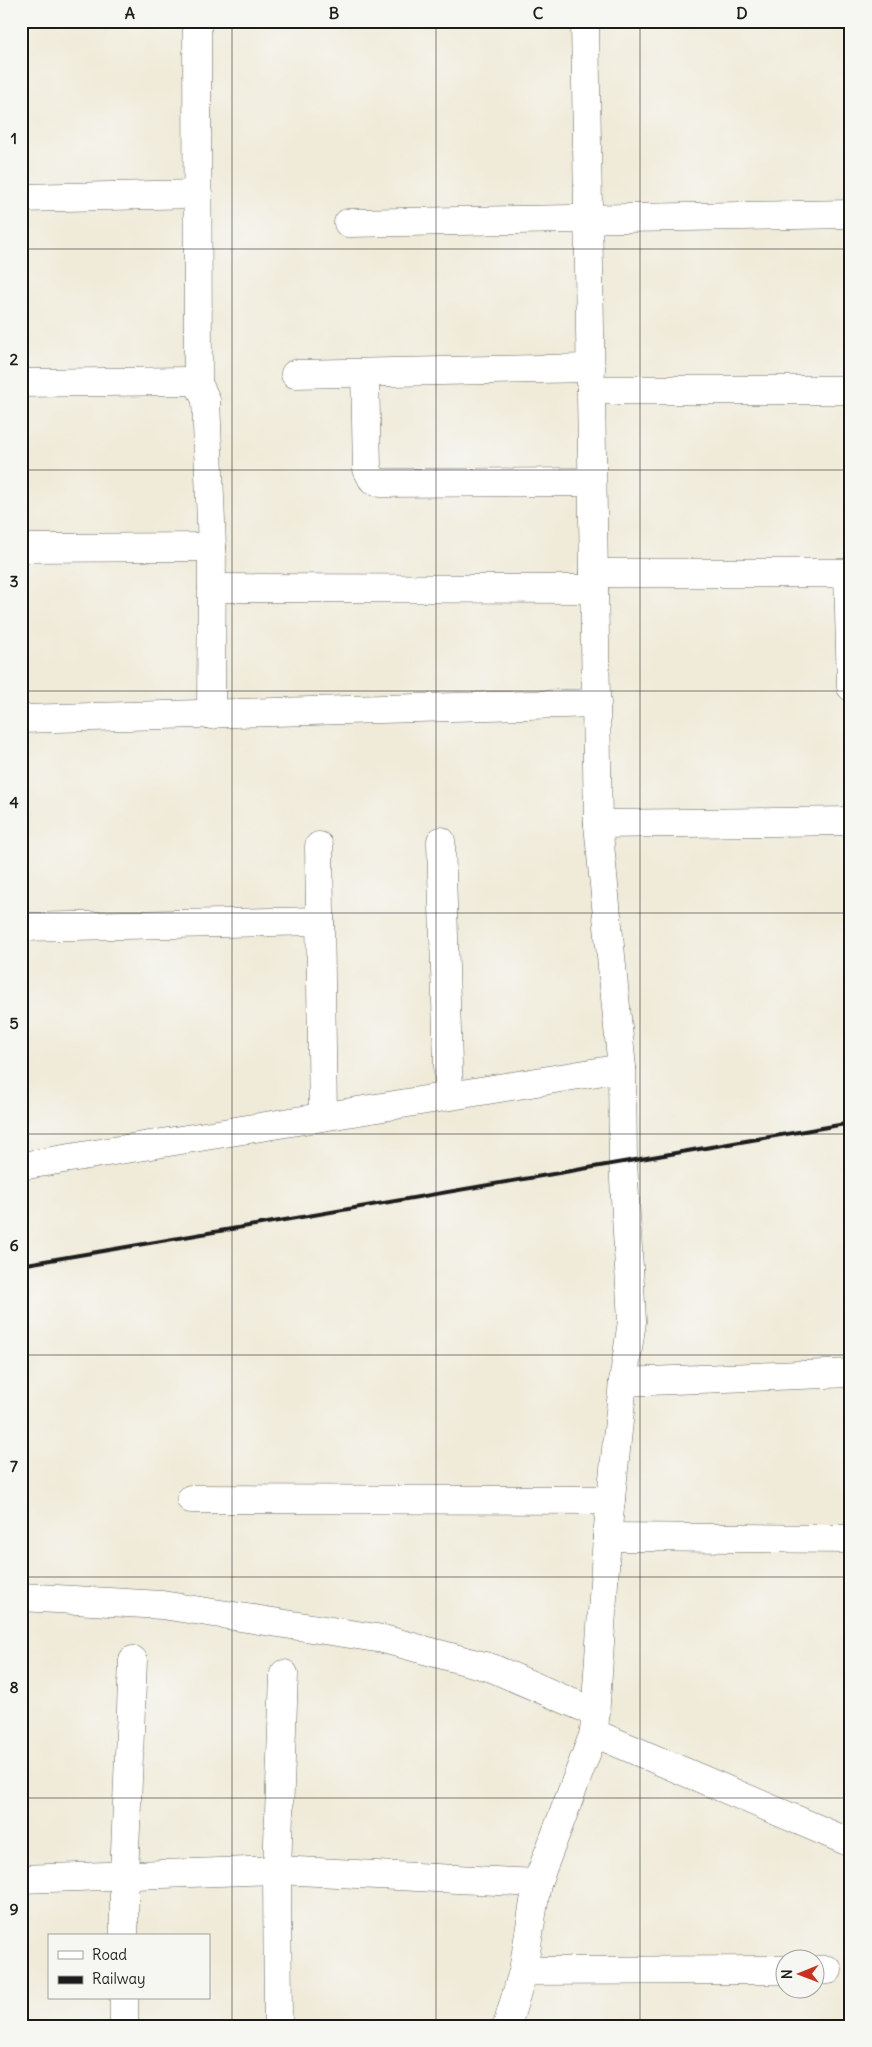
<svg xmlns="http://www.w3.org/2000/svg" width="872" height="2047" viewBox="0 0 872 2047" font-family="Delius,sans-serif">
  <rect width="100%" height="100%" fill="#f6f6f2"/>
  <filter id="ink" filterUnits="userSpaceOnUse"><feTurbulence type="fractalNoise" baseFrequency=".02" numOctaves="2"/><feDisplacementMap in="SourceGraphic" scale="10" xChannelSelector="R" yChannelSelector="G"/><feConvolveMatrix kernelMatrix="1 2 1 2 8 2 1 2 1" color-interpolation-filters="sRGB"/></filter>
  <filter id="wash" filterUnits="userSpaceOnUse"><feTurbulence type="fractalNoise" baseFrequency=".0096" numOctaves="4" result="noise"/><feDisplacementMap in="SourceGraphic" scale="20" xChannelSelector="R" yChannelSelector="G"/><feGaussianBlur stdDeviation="1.12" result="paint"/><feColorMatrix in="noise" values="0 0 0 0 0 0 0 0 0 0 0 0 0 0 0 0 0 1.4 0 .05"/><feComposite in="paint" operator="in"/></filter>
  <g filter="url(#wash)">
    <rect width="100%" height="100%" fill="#f0ebd9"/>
  </g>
  <g filter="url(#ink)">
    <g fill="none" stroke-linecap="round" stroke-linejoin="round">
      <defs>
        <g id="minor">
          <polyline points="197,21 198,383"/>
          <polyline points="21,198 198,194"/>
          <polyline points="348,223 851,214"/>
          <polyline points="365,373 367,469 372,479 381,483 592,482"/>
          <polyline points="295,374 591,368"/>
          <polyline points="21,383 189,381 198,383 206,400 212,547 211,715"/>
          <polyline points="591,390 851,390"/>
          <polyline points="21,548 212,547"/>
          <polyline points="594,573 851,573"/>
          <polyline points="848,573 851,687"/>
          <polyline points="212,588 594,589"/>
          <polyline points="21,719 597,703"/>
          <polyline points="598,824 851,821"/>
          <polyline points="441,841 449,1096"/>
          <polyline points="319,846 323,1116"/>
          <polyline points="21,927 320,921"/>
          <polyline points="21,1166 622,1068"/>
          <polyline points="623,1382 851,1373"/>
          <polyline points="191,1499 611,1500"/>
          <polyline points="607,1537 851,1539"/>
          <polyline points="21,1597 162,1605 383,1639 492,1668 596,1713"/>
          <polyline points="21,1879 277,1870 537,1883"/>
          <polyline points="124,1936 124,1875 133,1660"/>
          <polyline points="814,1970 828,1970"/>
          <polyline points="523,1971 784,1970"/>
          <polyline points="124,1998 124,2026"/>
          <polyline points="278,2026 277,1870 284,1674"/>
          <polyline points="507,2026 523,1971 537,1883 594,1733"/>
        </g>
        <polyline id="tertiary" points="585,21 598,824 622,1068 623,1162 632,1321 623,1382 607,1537 594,1733 851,1843"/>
      </defs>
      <!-- minor casing -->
      <use href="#minor" stroke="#66645e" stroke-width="29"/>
      <!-- tertiary casing -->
      <use href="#tertiary" stroke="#66645e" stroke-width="29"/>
      <!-- minor -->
      <use href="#minor" stroke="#fff" stroke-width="28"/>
      <!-- tertiary -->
      <use href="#tertiary" stroke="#fff" stroke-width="28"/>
      <!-- rail -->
      <polyline stroke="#1c1c1c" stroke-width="4" points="21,1265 851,1123"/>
    </g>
  </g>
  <!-- grid -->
  <path fill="none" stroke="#1c1c1c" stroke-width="1" stroke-opacity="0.55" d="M232 21V2026M436 21V2026M640 21V2026M21 249H851M21 470H851M21 691H851M21 913H851M21 1134H851M21 1355H851M21 1577H851M21 1798H851"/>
  <!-- margin -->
  <rect width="872" height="2047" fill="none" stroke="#f6f6f2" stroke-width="55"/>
  <!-- legend -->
  <rect x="48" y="1934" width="162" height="65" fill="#f6f6f2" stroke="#9f9f9c"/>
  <rect x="58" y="1951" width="25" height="8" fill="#ffffff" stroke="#9f9f9c"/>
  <text x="92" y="1960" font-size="15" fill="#1c1c1c">Road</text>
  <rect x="58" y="1976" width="25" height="8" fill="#1c1c1c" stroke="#9f9f9c"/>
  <text x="92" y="1984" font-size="15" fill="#1c1c1c">Railway</text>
  <!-- north arrow -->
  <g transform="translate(800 1974) rotate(269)"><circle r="24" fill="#f6f6f2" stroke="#9f9f9c"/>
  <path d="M0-4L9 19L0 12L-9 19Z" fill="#c8321e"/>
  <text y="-8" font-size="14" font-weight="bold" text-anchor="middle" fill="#1c1c1c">N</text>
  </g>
  <rect x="28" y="28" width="816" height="1992" fill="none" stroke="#1c1c1c" stroke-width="2"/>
  <g font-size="16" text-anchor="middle" font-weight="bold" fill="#1c1c1c">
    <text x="130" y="19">A</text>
    <text x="334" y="19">B</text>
    <text x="538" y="19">C</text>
    <text x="742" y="19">D</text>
    <text x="14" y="144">1</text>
    <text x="14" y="365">2</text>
    <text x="14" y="587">3</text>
    <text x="14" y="808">4</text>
    <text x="14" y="1029">5</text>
    <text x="14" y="1251">6</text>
    <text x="14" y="1472">7</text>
    <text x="14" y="1693">8</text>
    <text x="14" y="1915">9</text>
  </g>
</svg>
